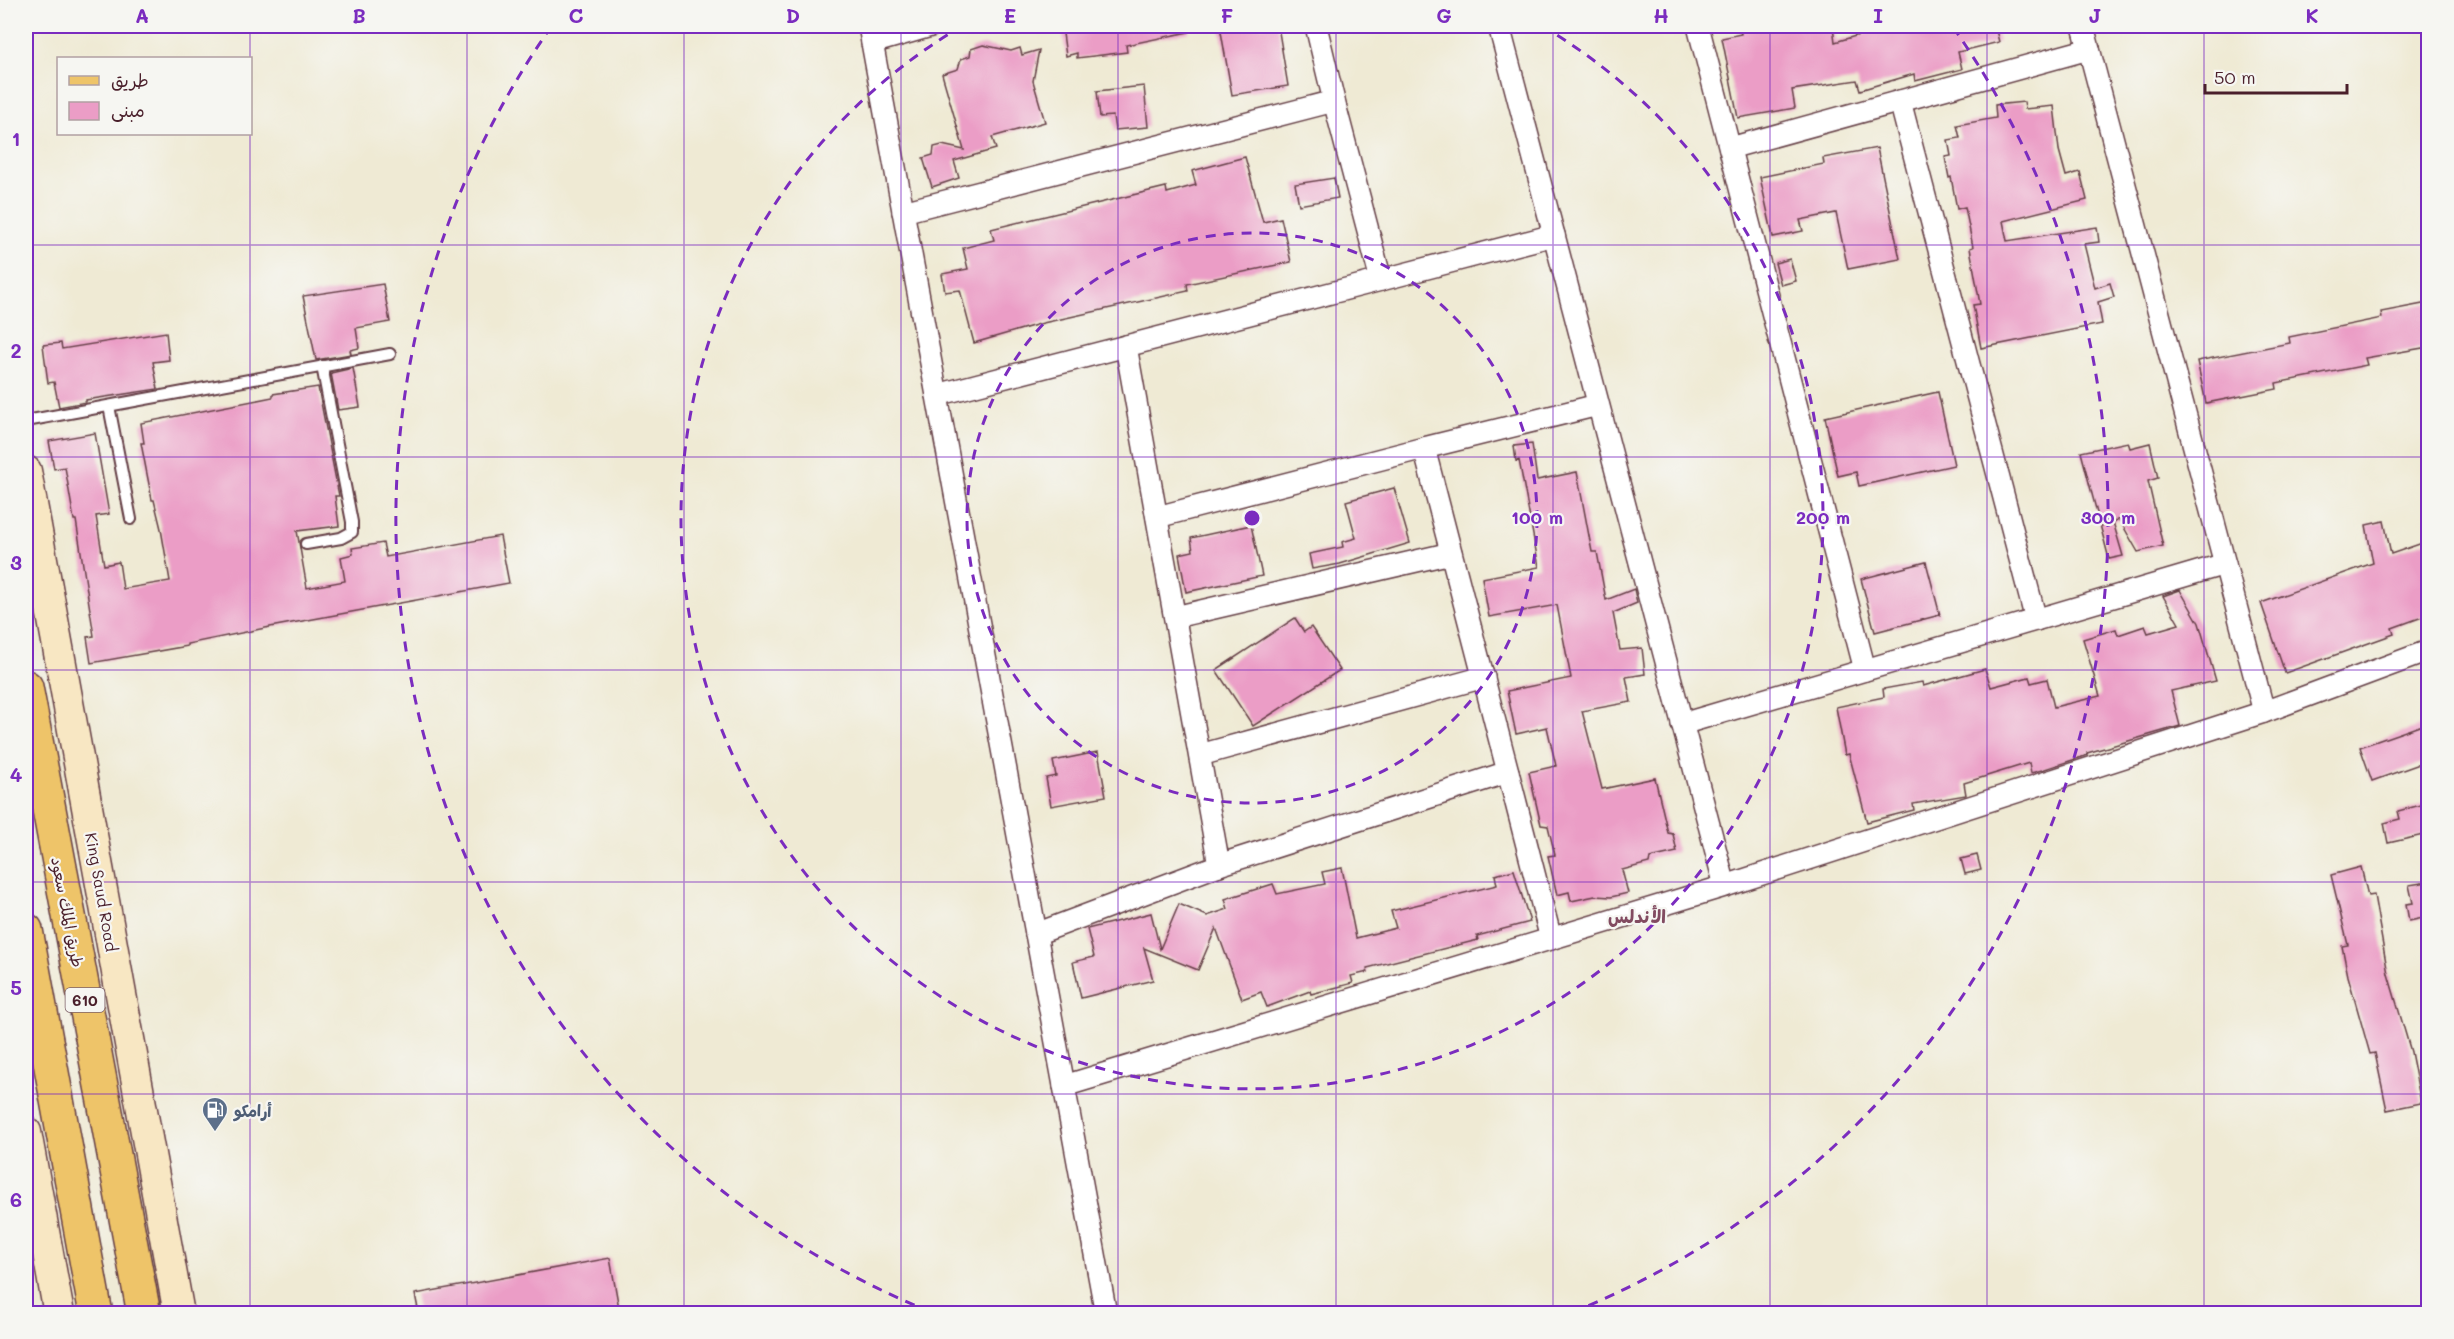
<svg xmlns="http://www.w3.org/2000/svg" width="2454" height="1339" viewBox="0 0 2454 1339" font-family="Mali,'Playpen Sans Arabic',sans-serif">
  <rect width="100%" height="100%" fill="#f6f6f2"/>
  <filter id="ink" filterUnits="userSpaceOnUse"><feTurbulence type="fractalNoise" baseFrequency=".0167" numOctaves="2"/><feDisplacementMap in="SourceGraphic" scale="12" xChannelSelector="R" yChannelSelector="G"/><feConvolveMatrix kernelMatrix="1 2 1 2 8 2 1 2 1" color-interpolation-filters="sRGB"/></filter>
  <filter id="wash" filterUnits="userSpaceOnUse"><feTurbulence type="fractalNoise" baseFrequency=".008" numOctaves="4" result="noise"/><feDisplacementMap in="SourceGraphic" scale="24" xChannelSelector="R" yChannelSelector="G"/><feGaussianBlur stdDeviation="1.35" result="paint"/><feColorMatrix in="noise" values="0 0 0 0 0 0 0 0 0 0 0 0 0 0 0 0 0 1.4 0 .05"/><feComposite in="paint" operator="in"/></filter>
  <g filter="url(#wash)">
    <rect width="100%" height="100%" fill="#efead4"/>
    <g id="blocks">
      <!-- building -->
      <g fill="#eb9dc6">
        <polygon points="1062,26 1188,26 1189,32 1126,45 1127,52 1077,58 1077,53 1066,56"/>
        <polygon points="1220,26 1278,26 1288,86 1232,95"/>
        <polygon points="1740,26 1833,26 1835,42 1890,26 1995,26 1999,42 1958,52 1962,69 1915,81 1914,74 1860,90 1857,80 1792,90 1795,108 1738,118 1722,38 1741,34"/>
        <polygon points="983,45 1011,51 1020,48 1022,55 1039,50 1033,81 1045,122 992,137 996,149 954,161 959,178 932,187 923,158 933,155 934,147 942,145 964,150 942,74 958,69 961,59 970,56 971,49"/>
        <polygon points="1144,86 1148,127 1115,130 1113,116 1100,117 1097,91"/>
        <polygon points="2024,102 2025,109 2054,106 2059,150 2066,176 2080,172 2087,200 2003,221 2007,241 2097,227 2099,242 2084,244 2095,288 2110,283 2114,297 2098,302 2102,324 1981,348 1973,305 1980,304 1970,248 1973,247 1965,207 1957,209 1951,177 1949,178 1945,157 1951,156 1948,140 1960,138 1957,125 1996,118 1995,105"/>
        <polygon points="1877,148 1900,259 1848,269 1836,213 1800,220 1803,231 1773,237 1760,177 1824,164 1823,158"/>
        <polygon points="1245,157 1263,222 1281,218 1291,262 1187,284 1188,291 1043,323 974,343 960,290 945,292 942,274 968,269 963,248 994,240 991,229 1166,187 1167,193 1196,185 1192,171"/>
        <polygon points="1334,178 1338,198 1299,205 1295,184"/>
        <polygon points="1790,259 1796,281 1781,285 1775,263"/>
        <polygon points="383,284 390,322 356,328 359,348 350,350 351,354 316,360 303,296"/>
        <polygon points="2428,303 2428,347 2365,358 2367,365 2276,383 2277,389 2206,403 2197,361 2290,343 2289,337 2382,318 2381,312"/>
        <polygon points="166,332 169,360 153,362 158,389 86,400 86,402 59,407 54,382 48,383 43,345 61,343 62,349"/>
        <polygon points="353,368 360,407 338,410 331,373"/>
        <polygon points="318,387 339,496 335,496 339,526 297,531 307,588 345,581 341,557 353,554 352,548 383,543 386,557 500,536 509,583 270,627 187,644 187,646 91,663 87,637 94,636 76,520 74,520 65,467 54,469 49,441 95,433 109,514 96,516 104,565 119,562 123,589 170,581 161,529 154,500 152,500 141,443 144,443 141,423 273,397 273,394"/>
        <polygon points="1938,392 1954,465 1859,486 1856,472 1838,476 1825,417"/>
        <polygon points="2128,442 2130,448 2150,443 2158,478 2148,481 2163,546 2138,552 2119,519 2113,522 2123,556 2109,559 2081,452"/>
        <polygon points="1532,444 1537,480 1577,472 1592,552 1597,552 1606,600 1634,589 1637,603 1613,613 1620,650 1642,648 1645,674 1626,677 1631,702 1582,711 1602,789 1655,778 1668,833 1673,834 1677,852 1650,858 1649,863 1622,870 1628,893 1611,897 1595,896 1571,901 1569,892 1557,895 1548,856 1555,855 1548,826 1541,825 1529,772 1556,766 1547,727 1516,734 1507,691 1571,678 1557,605 1489,617 1482,578 1539,567 1519,460 1516,461 1514,446"/>
        <polygon points="1394,488 1410,543 1340,564 1312,569 1309,554 1343,547 1342,542 1356,538 1346,501"/>
        <polygon points="2384,521 2391,554 2428,541 2428,615 2392,628 2394,634 2285,673 2261,603 2373,563 2366,525"/>
        <polygon points="1251,525 1262,576 1186,592 1179,554 1193,551 1191,538"/>
        <polygon points="1926,562 1940,615 1875,632 1861,579"/>
        <polygon points="2180,590 2199,623 2216,681 2171,691 2180,726 2087,753 2088,755 2042,770 2031,773 2029,763 1964,783 1966,795 1913,804 1914,810 1867,822 1849,754 1845,755 1836,707 1884,697 1883,689 1922,682 1923,686 1985,669 1991,687 2029,677 2031,683 2047,679 2054,707 2100,696 2083,639 2116,629 2118,635 2145,626 2148,633 2179,624 2163,596"/>
        <polygon points="1295,618 1304,632 1311,627 1340,670 1253,726 1216,670"/>
        <polygon points="2428,723 2428,761 2372,781 2360,747"/>
        <polygon points="1098,752 1106,796 1051,806 1046,778 1056,776 1053,761"/>
        <polygon points="2428,803 2428,834 2388,843 2384,823 2400,819 2398,811"/>
        <polygon points="1977,855 1981,870 1965,874 1961,859"/>
        <polygon points="2361,867 2368,896 2374,895 2388,974 2411,1052 2421,1103 2387,1110 2375,1053 2370,1054 2348,976 2342,946 2348,945 2331,875"/>
        <polygon points="1342,868 1356,938 1396,928 1391,911 1497,885 1495,875 1514,870 1530,922 1477,936 1478,940 1367,968 1368,972 1351,976 1353,983 1311,994 1310,991 1267,1007 1261,992 1242,999 1216,928 1198,970 1144,948 1153,980 1081,998 1073,962 1094,957 1087,929 1151,913 1160,949 1179,904 1207,916 1228,909 1225,899 1273,884 1277,894 1325,884 1322,872"/>
        <polygon points="2428,882 2428,917 2409,921 2406,904 2413,903 2409,885"/>
        <polygon points="610,1258 620,1314 419,1314 415,1294"/>
      </g>
    </g>
  </g>
  <g filter="url(#ink)">
    <use href="#blocks" fill-opacity="0" stroke="#633d44" stroke-width="1.5"/>
    <g fill="none" stroke-linecap="round" stroke-linejoin="round">
      <defs>
        <g id="service">
          <polyline points="109,406 131,519"/>
          <polyline points="26,421 390,354"/>
          <polyline points="306,544 341,538 352,532 352,522 322,366"/>
        </g>
        <g id="minor">
          <polyline points="869,26 1106,1314"/>
          <polyline points="1499,26 1725,886"/>
          <polyline points="1698,26 1865,670"/>
          <polyline points="2083,26 2264,712"/>
          <polyline points="872,43 931,26"/>
          <polyline points="1900,101 2036,620"/>
          <polyline points="1730,148 2089,49"/>
          <polyline points="903,212 1334,101 1316,26"/>
          <polyline points="1381,280 1554,235"/>
          <polyline points="937,395 1381,280 1334,101"/>
          <polyline points="1157,517 1424,448"/>
          <polyline points="1175,617 1451,553"/>
          <polyline points="1682,724 2225,564"/>
          <polyline points="1200,755 1484,677"/>
          <polyline points="1508,772 1551,939"/>
          <polyline points="1219,865 1508,772 1424,448 1598,405"/>
          <polyline points="1036,934 1219,865 1126,346"/>
          <polyline points="1064,1086 1725,886 2264,712 2428,651"/>
        </g>
        <g id="secondary">
          <polyline points="26,471 179,1314"/>
          <polyline points="26,1132 59,1314"/>
        </g>
        <g id="primary">
          <polyline points="26,687 144,1314"/>
          <polyline points="26,930 96,1314"/>
        </g>
      </defs>
      <!-- service casing -->
      <use href="#service" stroke="#633d44" stroke-width="14"/>
      <!-- minor casing -->
      <use href="#minor" stroke="#633d44" stroke-width="24"/>
      <!-- secondary casing -->
      <use href="#secondary" stroke="#633d44" stroke-width="33"/>
      <!-- primary casing -->
      <use href="#primary" stroke="#633d44" stroke-width="36"/>
      <!-- service -->
      <use href="#service" stroke="#fff" stroke-width="10"/>
      <!-- minor -->
      <use href="#minor" stroke="#fff" stroke-width="21"/>
      <!-- secondary -->
      <use href="#secondary" stroke="#f8e7c3" stroke-width="30"/>
      <!-- primary -->
      <use href="#primary" stroke="#eec469" stroke-width="33"/>
    </g>
  </g>
  <!-- grid -->
  <path fill="none" stroke="#7b2cbf" stroke-width="1.5" stroke-opacity="0.55" d="M250 26V58M467 26V1314M684 26V1314M901 26V1314M1118 26V1314M1336 26V1314M1553 26V1314M1770 26V1314M1987 26V1314M2204 26V1314M250 134V1314M26 245H2428M26 457H2428M26 670H2428M26 882H2428M26 1094H2428"/>
  <!-- distance rings -->
  <g fill="none" stroke="#7b2cbf" stroke-width="3" stroke-dasharray="10 8">
    <circle cx="1252" cy="518" r="285"/>
    <path d="M1542 26A571 571 0 1 1 962 26"/>
    <path d="M931 1312A856 856 0 0 1 551 27M1953 27A856 856 0 0 1 1573 1312"/>
  </g>
  <!-- icons -->
  <defs>
    <symbol id="fuel-pin" viewBox="-11 -11 22 30"><path d="M0 17L-7.5 6A9.5 9.5 0 1 1 7.5 6Z" fill="#5c6f8a" stroke="#f6f6f2"/><path d="M-5.5-6h7V0h2V4h1.3V-2.5L3-4.5l.8-.8L6-3V5H2.5V1h-1V6h-7ZM-4.2-4.7v3.2H.2V-4.7Z" fill="#fff"/></symbol>
  </defs>
  <g fill-rule="evenodd">
    <use href="#fuel-pin" x="200" y="1095" width="30" height="40"/>
  </g>
  <g text-anchor="middle" dominant-baseline="central" stroke-width="4.5" stroke-linejoin="round" paint-order="stroke">
    <!-- shield labels -->
    <rect fill="#f6f6f2" stroke="#7e6067" stroke-width="1.5" x="65.5" y="988" width="39" height="24" rx="4.5"/>
    <g font-size="15" font-weight="bold" fill="#4a1f2b">
      <text x="85" y="1000">610</text>
    </g>
    <!-- street labels -->
    <g font-size="16" fill="#4a1f2b" stroke="#f6f6f2">
      <text transform="translate(102 892) rotate(80)">King Saud Road</text>
      <text transform="translate(68 912) rotate(79)">طريق الملك سعود</text>
    </g>
    <!-- service labels -->
    <g font-size="16" font-weight="bold" fill="#4e5e75" stroke="#f6f6f2" text-anchor="start">
      <text x="234" y="1110">أرامكو</text>
    </g>
    <!-- neighbourhood labels -->
    <g font-size="18" font-weight="bold" fill="#824b61" stroke="#f6f6f2">
      <text x="1637" y="916">الأندلس</text>
    </g>
  </g>
  <circle cx="1252" cy="518" r="9" fill="#7b2cbf" stroke="#f6f6f2" stroke-width="3"/>
  <g font-size="18" text-anchor="middle" font-weight="bold" fill="#7b2cbf" stroke="#f6f6f2" stroke-width="4.5" stroke-linejoin="round" paint-order="stroke">
    <text x="1537" y="524">100 m</text>
    <text x="1823" y="524">200 m</text>
    <text x="2108" y="524">300 m</text>
  </g>
  <!-- margin -->
  <rect width="2454" height="1339" fill="none" stroke="#f6f6f2" stroke-width="66"/>
  <!-- legend -->
  <rect x="57" y="57" width="195" height="78" fill="#f6f6f2" stroke="#b1a0a2" stroke-width="1.5"/>
  <rect x="69" y="76" width="30" height="9" fill="#eec469" stroke="#b1a0a2" stroke-width="1.5"/>
  <text x="111" y="87" font-size="18" fill="#4a1f2b">طريق</text>
  <rect x="69" y="102" width="30" height="18" fill="#eb9dc6" stroke="#b1a0a2" stroke-width="1.5"/>
  <text x="111" y="117" font-size="18" fill="#4a1f2b">مبنى</text>
  <!-- scale -->
  <path d="M2205 84v9h142v-9" fill="none" stroke="#4a1f2b" stroke-width="3"/>
  <text x="2214" y="84" font-size="18" fill="#4a1f2b" stroke="#f6f6f2" stroke-width="4.5" paint-order="stroke">50 m</text>
  <rect x="33" y="33" width="2388" height="1273" fill="none" stroke="#7b2cbf" stroke-width="2"/>
  <g font-size="20" text-anchor="middle" font-weight="bold" fill="#7b2cbf">
    <text x="142" y="23">A</text>
    <text x="359" y="23">B</text>
    <text x="576" y="23">C</text>
    <text x="793" y="23">D</text>
    <text x="1010" y="23">E</text>
    <text x="1227" y="23">F</text>
    <text x="1444" y="23">G</text>
    <text x="1661" y="23">H</text>
    <text x="1878" y="23">I</text>
    <text x="2095" y="23">J</text>
    <text x="2312" y="23">K</text>
    <text x="16" y="146">1</text>
    <text x="16" y="358">2</text>
    <text x="16" y="570">3</text>
    <text x="16" y="782">4</text>
    <text x="16" y="995">5</text>
    <text x="16" y="1207">6</text>
  </g>
</svg>
